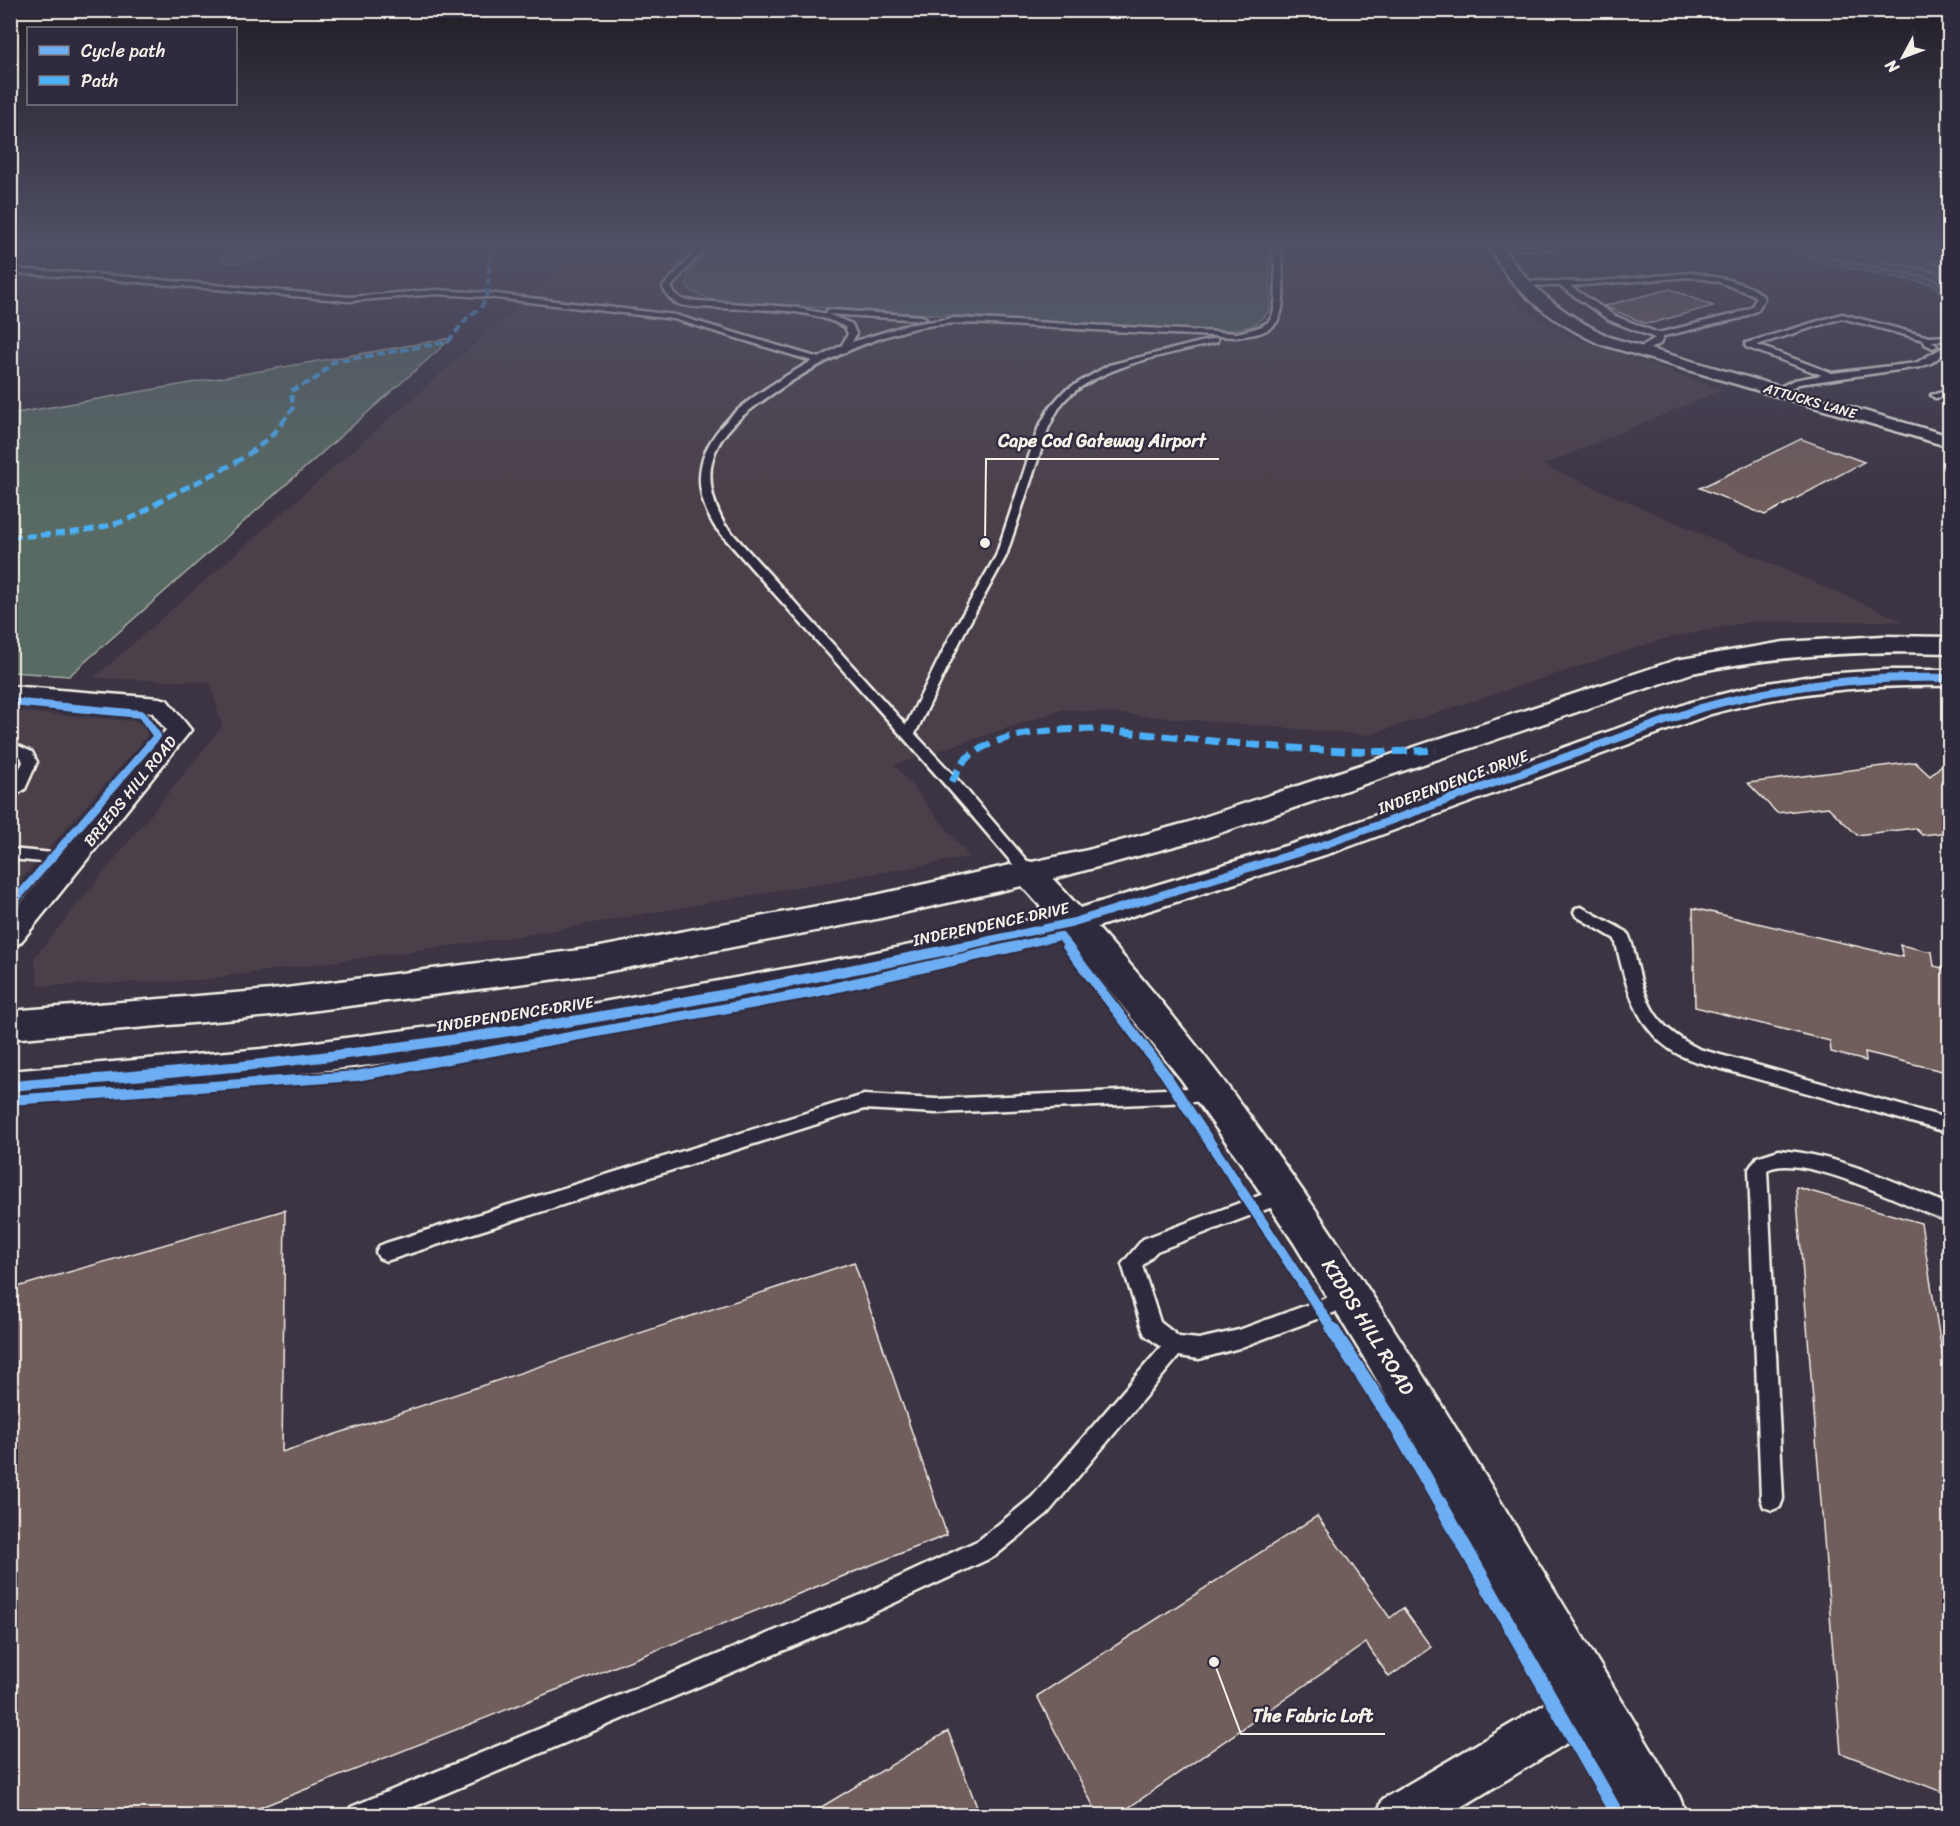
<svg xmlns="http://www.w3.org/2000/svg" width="1960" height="1826" viewBox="0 0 1960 1826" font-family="Sriracha,sans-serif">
  <rect width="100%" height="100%" fill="#3c3443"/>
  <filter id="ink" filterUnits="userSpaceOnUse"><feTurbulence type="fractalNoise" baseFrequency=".0167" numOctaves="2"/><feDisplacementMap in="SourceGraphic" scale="12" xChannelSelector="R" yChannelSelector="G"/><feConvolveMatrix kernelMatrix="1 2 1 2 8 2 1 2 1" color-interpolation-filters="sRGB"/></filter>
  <g filter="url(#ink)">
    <!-- built -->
    <g fill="#4b404a">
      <polygon points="582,247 1472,247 1521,308 1570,336 1722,390 1543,465 1903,621 1748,622 1660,640 1369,735 1064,709 895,765 969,857 513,937 199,980 39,986 34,958 222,727 210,682 94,678 559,270"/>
      <polygon points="11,711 133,721 147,726 146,737 11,891"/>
    </g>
    <!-- green -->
    <g fill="#586a63" stroke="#a6aea6" stroke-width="1.5">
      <path d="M711 247H1269L1271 305C1263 330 1234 331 1211 331L727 302C673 294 679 279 711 247Z"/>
      <polygon points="452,338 69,676 11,672 11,414"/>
    </g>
    <!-- water -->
    <g fill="#4d6478" stroke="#909ca5" stroke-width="1.5">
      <path d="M241 247H285C269 254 239 270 222 260L225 254Z"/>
      <polygon points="1792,247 1949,247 1949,298 1942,296 1934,285 1822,263 1793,251"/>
    </g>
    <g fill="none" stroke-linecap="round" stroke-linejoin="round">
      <!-- shore -->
      <g stroke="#b1b9bb" stroke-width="1.5">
        <polyline points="1799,247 1824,257 1935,279 1950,292"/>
        <polyline points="1817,247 1937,272 1950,284"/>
        <polyline points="1854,247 1918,257 1950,269"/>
      </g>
    </g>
    <!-- building -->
    <g fill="#6f5d5c" stroke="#f4f1e8" stroke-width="1.5">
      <polygon points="1670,289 1713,306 1652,323 1644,323 1604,306"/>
      <polygon points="1801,439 1864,462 1765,515 1700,488"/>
      <polygon points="1950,757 1950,832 1922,835 1915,828 1857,835 1828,807 1777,813 1748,783 1915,762 1930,776"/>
      <polygon points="1693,908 1903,957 1900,945 1932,952 1934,966 1950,970 1950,1073 1865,1052 1866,1061 1831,1052 1830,1041 1695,1007"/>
      <polygon points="1796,1187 1921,1223 1950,1402 1950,1795 1841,1753"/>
      <polygon points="285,1210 282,1452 854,1262 947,1535 241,1815 10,1815 10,1289"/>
      <polygon points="1317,1516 1390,1618 1403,1608 1431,1647 1389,1677 1366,1643 1118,1815 1098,1815 1037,1696"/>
      <polygon points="948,1731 980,1815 808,1815"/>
    </g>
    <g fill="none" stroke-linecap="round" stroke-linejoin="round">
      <defs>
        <g id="lane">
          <path d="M699 247H706L671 287 675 294 683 300 792 307 827 314V310H830L922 316 926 318 922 320 828 314 852 324 856 334 852 342 907 325 955 318 1237 333C1247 330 1260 329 1268 322 1281 310 1274 264 1273 247H1281C1281 267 1290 312 1273 326 1264 334 1249 335 1237 337 1172 334 1107 331 1042 327 997 325 951 318 907 330 850 345 801 372 754 407 710 439 698 474 724 524L906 725 953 631 996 556 1038 429 1050 407 1064 391 1109 365 1217 338V342C1168 355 1111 362 1070 395 1060 403 1054 417 1048 429L1006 556 965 631 915 734 957 779 1033 868 1035 872 1033 876H1023C924 757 818 644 715 527 665 445 750 396 812 361L674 319 487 297 436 294 349 301 93 278 10 273V269L93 274 349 297 436 290 487 293 675 315 819 358 842 345 848 334 845 327C807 307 762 310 719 308 707 307 690 308 678 304 671 301 666 294 663 287Z"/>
          <polygon points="1492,247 1554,247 1550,249 1496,249"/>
          <path d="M1691 273C1709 276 1754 282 1764 298L1758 310 1741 318 1664 336 1660 344 1639 354H1636V350L1655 338 1609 320 1560 286 1521 285 1517 283 1521 281 1588 282ZM1691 277 1716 281 1754 295 1756 298 1752 307 1735 314 1658 333 1615 316 1570 286Z"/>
          <polygon points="1842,314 1929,337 1950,336 1950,340 1932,341 1937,346 1933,348 1925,344 1924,340 1842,318 1757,345 1832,373 1916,363 1942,348 1949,350 1931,363 1920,367 1799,384 1780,394 1774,394 1774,390 1794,380 1822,375 1746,347 1746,343"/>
          <polygon points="1950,390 1950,396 1935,398 1931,395"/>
          <polygon points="10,742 32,752 37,762 25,789 10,799 10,787 23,762 21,757 10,752"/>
          <polygon points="10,849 75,855 82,860 75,865 10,859"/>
          <path d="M1581 907 1627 932C1633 943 1635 957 1638 969 1648 1011 1660 1029 1699 1049L1950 1119V1133L1694 1061C1638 1042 1627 990 1615 939L1576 916 1574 912 1576 908Z"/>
          <polygon points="1213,1087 1219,1089 1222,1094 1219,1099 1213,1101 936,1113 864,1109 386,1261 379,1258 376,1252 379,1246 386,1243 864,1095 936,1099"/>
          <path d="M1779 1150C1839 1155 1895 1182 1950 1205V1222C1913 1209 1801 1150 1767 1170L1783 1499 1780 1507 1772 1510 1764 1507 1761 1499 1749 1169 1757 1157Z"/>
          <polygon points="1285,1186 1291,1188 1294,1194 1291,1200 1157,1251 1142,1266 1160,1322 1179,1337 1199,1339 1239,1330 1350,1289 1357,1292 1360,1298 1357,1304 1239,1348 1199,1359 1179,1356 1048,1513 995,1556 877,1611 392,1816 347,1816 351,1807 861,1595 979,1540 1032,1497 1161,1347 1145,1335 1142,1328 1122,1264 1143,1239"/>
        </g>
        <g id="street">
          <path d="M1490 247H1502C1531 289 1565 316 1612 338L1950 436V447L1600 344C1555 323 1511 293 1490 247Z"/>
          <polygon points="10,686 159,698 167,700 191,730 20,943 10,946 10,916 166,730 152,712 10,700"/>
          <polygon points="1592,1679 1608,1686 1615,1702 1608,1718 1447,1816 1376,1816 1383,1799 1576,1686"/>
        </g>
        <path id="secondary" d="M1883 636 1950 637V653C1862 650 1777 655 1692 673L1208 837 1053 879 1080 908 1315 837 1691 702 1762 684 1824 674 1886 670H1950V686C1868 684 1789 692 1711 714L1337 851 1097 927C1248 1095 1368 1284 1485 1476 1550 1583 1615 1689 1679 1796L1687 1816H1627L1363 1356 1294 1243 1241 1163 1181 1079 1066 936C898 973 730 1009 560 1038 378 1068 194 1085 10 1101V1071L262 1049 559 1010 867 954 1049 916 1022 886 876 919 595 974 271 1016 10 1039V1011L271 990 595 948 876 895 1028 861 1032 862 1088 850 1186 823 1676 660 1784 642Z"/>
      </defs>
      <!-- lane casing -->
      <use href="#lane" stroke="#f4f1e8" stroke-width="5"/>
      <!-- street casing -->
      <use href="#street" stroke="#f4f1e8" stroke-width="5"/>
      <!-- secondary casing -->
      <use href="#secondary" stroke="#f4f1e8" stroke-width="5"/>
      <!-- lane -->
      <use href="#lane" fill="#2f2a3d" fill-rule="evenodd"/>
      <!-- street -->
      <use href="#street" fill="#2f2a3d" fill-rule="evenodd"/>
      <!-- secondary -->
      <use href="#secondary" fill="#2f2a3d" fill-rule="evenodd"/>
      <!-- quiet-far2 -->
      <polyline stroke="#4cb0f7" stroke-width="4" stroke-dasharray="8 4" stroke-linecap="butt" points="282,423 293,408 291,391 317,378 333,362 448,342 467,318 482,306 487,295 491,247"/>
      <!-- quiet-far1 -->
      <path stroke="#4cb0f7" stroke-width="5" stroke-dasharray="10 5" stroke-linecap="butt" d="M10 537C48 535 88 533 124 521 139 516 150 507 164 499 206 476 253 461 283 422"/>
      <!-- quiet -->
      <path stroke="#4cb0f7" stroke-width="7" stroke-dasharray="14 7" stroke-linecap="butt" d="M952 782C956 774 960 764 967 758 999 731 1052 730 1092 729 1205 739 1323 757 1436 750"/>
      <defs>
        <g id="cycleway-far2">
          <polyline points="10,702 141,714 157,736 10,906"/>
          <path d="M958 947 1074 922 1326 844 1701 708C1783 685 1865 676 1950 678"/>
          <polyline points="1011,947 1060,936 1069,947"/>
        </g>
        <g id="cycleway-far1">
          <polyline points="1067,946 1165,1074 1333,1330"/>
          <path d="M10 1086C94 1079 178 1073 262 1064 498 1038 733 996 965 946"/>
          <polyline points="10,1100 356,1076 815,992 1018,946"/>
        </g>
        <polyline id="cycleway" points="1332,1329 1400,1433 1618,1816"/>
      </defs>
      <!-- cycleway-far2 casing -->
      <use href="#cycleway-far2" stroke="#2f2a3d" stroke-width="12"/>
      <!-- cycleway-far1 casing -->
      <use href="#cycleway-far1" stroke="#2f2a3d" stroke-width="14"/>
      <!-- cycleway casing -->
      <use href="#cycleway" stroke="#2f2a3d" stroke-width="17"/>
      <!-- cycleway-far2 -->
      <use href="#cycleway-far2" stroke="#6dadf4" stroke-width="8"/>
      <!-- cycleway-far1 -->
      <use href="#cycleway-far1" stroke="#6dadf4" stroke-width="10"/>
      <!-- cycleway -->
      <use href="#cycleway" stroke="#6dadf4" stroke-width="14"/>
    </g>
  </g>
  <!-- sky -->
  <linearGradient id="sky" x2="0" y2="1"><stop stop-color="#211d25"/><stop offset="0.49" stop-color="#505066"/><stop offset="1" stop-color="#505066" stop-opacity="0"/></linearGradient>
  <rect width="1960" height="502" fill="url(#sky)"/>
  <g text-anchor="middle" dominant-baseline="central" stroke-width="4.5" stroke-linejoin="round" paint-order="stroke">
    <!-- far-street labels -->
    <g font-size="14" fill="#f4f1e8" stroke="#2f2a3d">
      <text transform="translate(1810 401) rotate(16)">ATTUCKS LANE</text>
    </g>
    <!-- street labels -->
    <g font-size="16" fill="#f4f1e8" stroke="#2f2a3d">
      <text transform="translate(1453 782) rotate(-20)">INDEPENDENCE DRIVE</text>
      <text transform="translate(130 791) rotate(-51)">BREEDS HILL ROAD</text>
      <text transform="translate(991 924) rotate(-12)">INDEPENDENCE DRIVE</text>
      <text transform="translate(515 1014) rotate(-9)">INDEPENDENCE DRIVE</text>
    </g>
    <!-- near-street labels -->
    <g font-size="20" fill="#f4f1e8" stroke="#2f2a3d">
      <text transform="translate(1368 1327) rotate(58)">KIDDS HILL ROAD</text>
    </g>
  </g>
  <!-- callouts -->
  <path fill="none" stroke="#f4f1e8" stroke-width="2" d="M985 543L986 459H1219M1214 1662L1241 1734H1385"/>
  <g fill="#f4f1e8" stroke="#2f2a3d" stroke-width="2">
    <circle cx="985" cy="543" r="6"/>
    <circle cx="1214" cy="1662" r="6"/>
  </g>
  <g font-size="18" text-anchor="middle" font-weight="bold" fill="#f4f1e8" stroke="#2f2a3d" stroke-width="4.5" stroke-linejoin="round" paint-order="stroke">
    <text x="1102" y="447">Cape Cod Gateway Airport</text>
    <text x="1313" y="1722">The Fabric Loft</text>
  </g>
  <!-- margin -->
  <rect width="1960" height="1826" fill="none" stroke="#2f2a3d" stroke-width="36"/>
  <rect x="18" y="18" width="1924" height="1790" fill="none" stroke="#f4f1e8" stroke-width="2" filter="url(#ink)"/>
  <!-- legend -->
  <rect x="27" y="27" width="210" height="78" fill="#2f2a3d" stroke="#7e7a81" stroke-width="1.5"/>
  <rect x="39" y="46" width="30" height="9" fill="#6dadf4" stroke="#7e7a81" stroke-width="1.5"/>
  <text x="81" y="57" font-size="18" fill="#f4f1e8">Cycle path</text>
  <rect x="39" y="76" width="30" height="9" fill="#4cb0f7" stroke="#7e7a81" stroke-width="1.5"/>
  <text x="81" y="87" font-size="18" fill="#f4f1e8">Path</text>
  <!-- north arrow -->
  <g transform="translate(1903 57) rotate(229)" stroke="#2f2a3d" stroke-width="4.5" paint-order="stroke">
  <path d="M0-4.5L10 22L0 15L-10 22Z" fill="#f4f1e8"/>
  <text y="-9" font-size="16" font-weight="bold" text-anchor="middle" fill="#f4f1e8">N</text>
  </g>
</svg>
